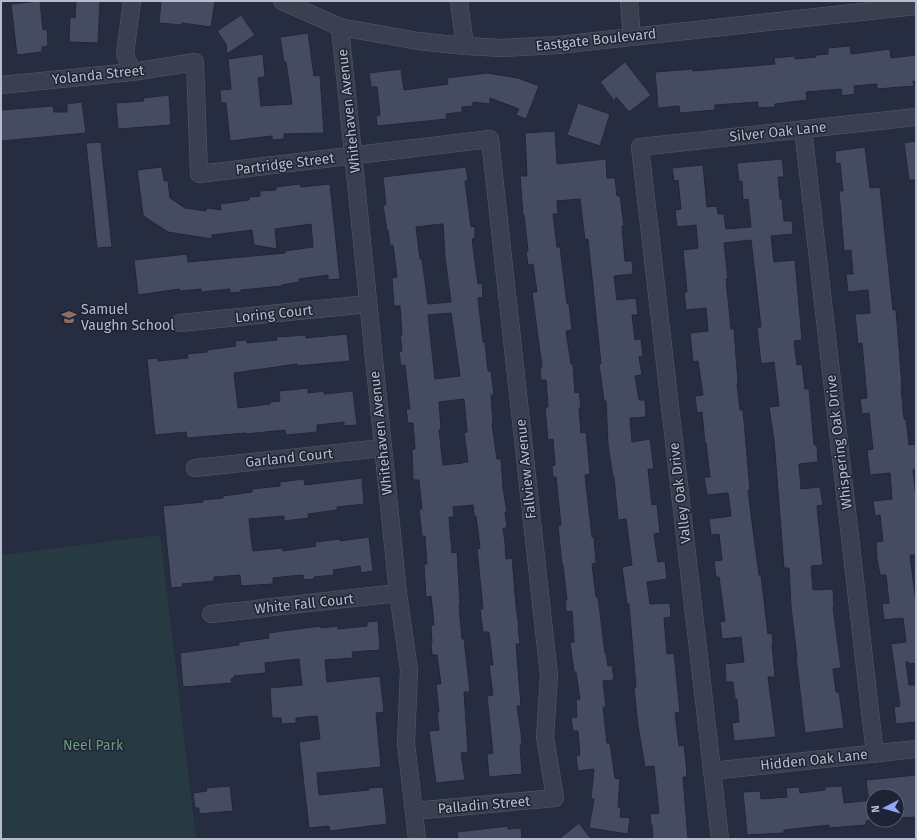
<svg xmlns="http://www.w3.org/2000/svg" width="917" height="840" viewBox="0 0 917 840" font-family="'Fira Sans',sans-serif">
  <rect width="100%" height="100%" fill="#262d40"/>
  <!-- green -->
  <polygon fill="#283a41" points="160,535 196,839 1,839 1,555"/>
  <!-- building -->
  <g fill="#454c62" stroke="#212737" fill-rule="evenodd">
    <polygon points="40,1 43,30 47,29 48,46 42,47 42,52 17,55 11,4"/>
    <polygon points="76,1 100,1 98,43 69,42 70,17 75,18"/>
    <polygon points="161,1 215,1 211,27 182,23 182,25 159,23"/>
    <polygon points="241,15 255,35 227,54 226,44 217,31"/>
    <polygon points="308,33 314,76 320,75 324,133 284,134 284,139 272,140 272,136 230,141 226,103 221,103 220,90 231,89 228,59 263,54 265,77 258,78 261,106 292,104 286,62 284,62 280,37"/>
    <polygon points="850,46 851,54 890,49 891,58 916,55 916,81 913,81 914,86 877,89 877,84 854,86 855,94 842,96 841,89 806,92 807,100 775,104 775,107 758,108 758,102 715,105 715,110 680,113 679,106 658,108 655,72 693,69 693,71 775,64 774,58 795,56 795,59 816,57 816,55 828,54 828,48"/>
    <polygon points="625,62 651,95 629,112 616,97 615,102 600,82"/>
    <polygon points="401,69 404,90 448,84 447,78 487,73 518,78 539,86 526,119 516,115 519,109 490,98 490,104 473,102 473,106 462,107 462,112 446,114 447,119 377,126 376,116 380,115 377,87 371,87 369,73"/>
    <polygon points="169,95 171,125 118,129 116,103 144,101 143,98"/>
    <polygon points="82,102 86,133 1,141 1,110 53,106 54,112 67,112 67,104"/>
    <polygon points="578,103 610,114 600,146 567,135"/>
    <polygon points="555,131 557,164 606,159 607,178 615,178 617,196 620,196 624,226 622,226 625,261 632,261 633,274 614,276 617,300 636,298 638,315 632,315 635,340 641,339 643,356 639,357 642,375 635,376 639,400 645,400 646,417 630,418 632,442 650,439 654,469 648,469 652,505 657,504 660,533 654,534 658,562 665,561 667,579 647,582 650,604 670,603 671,617 664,618 667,654 674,653 680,712 675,713 679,746 684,745 686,762 687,777 683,777 688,839 653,839 652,825 651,825 650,814 659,813 654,766 645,767 638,726 634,688 636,687 629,604 627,604 622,567 632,565 626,519 618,520 614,477 613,477 608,445 606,401 604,401 599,364 601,364 588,239 585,240 580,199 557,201 558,214 553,214 557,247 560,247 567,304 569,304 572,330 566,331 571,364 573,364 575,393 579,392 581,408 579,408 581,433 586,432 588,452 590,474 585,475 592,537 594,537 596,563 592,564 596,597 598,597 605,653 606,653 608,666 612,665 614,680 603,681 606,707 603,707 607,743 610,743 615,778 620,779 618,807 621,808 620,817 630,818 628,834 589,828 594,799 591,799 594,769 578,771 576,756 580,755 578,731 573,731 571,718 577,717 576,700 580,699 576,672 574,672 570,642 574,642 572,611 566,612 565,600 567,600 563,565 562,565 558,526 561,525 556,477 553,477 552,466 555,465 553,439 548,440 545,407 548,407 546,380 541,380 540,367 542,367 532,292 537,292 533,264 528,265 526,251 528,251 524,215 523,215 520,176 527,176 525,133"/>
    <polygon points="916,141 916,180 909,180 904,143"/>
    <polygon points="101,142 112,247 97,248 86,143"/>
    <polygon points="865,147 870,188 880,187 893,310 896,310 902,387 901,387 904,419 906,419 909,445 915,444 916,458 916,470 913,470 916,498 916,555 910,555 916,603 916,663 909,664 908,662 906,662 909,685 916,685 916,722 896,724 894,707 900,706 891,644 906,642 903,618 884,620 882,604 889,603 886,575 880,575 877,559 876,542 883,541 880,515 875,516 873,501 892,499 890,473 870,475 867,450 873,449 869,413 862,414 860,399 867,398 862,343 858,344 855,314 870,313 868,290 848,292 846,274 853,274 851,250 844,251 839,191 843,191 840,163 836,164 835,151"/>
    <polygon points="782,159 784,177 778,177 780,199 782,199 784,221 792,221 793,234 771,236 774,262 795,260 802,340 794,341 797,365 802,364 805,389 809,389 814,445 817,445 818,462 799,464 801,489 820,487 823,505 817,506 823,565 811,566 813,590 833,589 834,607 833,607 841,668 833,669 836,692 839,692 844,728 805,733 796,657 797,657 791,607 789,568 784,568 774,440 769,407 779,406 774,362 761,364 757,327 761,327 751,240 724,243 728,279 726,279 731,329 734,329 738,383 737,384 740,410 743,410 750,490 748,490 753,530 759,575 761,575 768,634 772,633 773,644 772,644 775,677 768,677 776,737 734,741 732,723 739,722 737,699 735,699 733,682 726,682 725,664 744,662 741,637 722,639 720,622 725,621 719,577 716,577 714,561 722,560 719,534 711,535 709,519 731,516 728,493 707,495 704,477 710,477 706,443 705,443 702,412 697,413 695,396 703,395 698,361 693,362 690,333 708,331 706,308 686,310 684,292 687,292 683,250 698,248 696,225 677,227 675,210 681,209 678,180 674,181 672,168 703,165 707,207 717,206 718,214 724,214 726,229 751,227 748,199 743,200 742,181 739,182 737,163"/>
    <polygon points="162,167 164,181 168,181 170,198 185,208 206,211 207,208 221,210 220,204 249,200 249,197 260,196 260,191 276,190 276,187 300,184 301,187 330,184 340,279 328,280 328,275 299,279 299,282 282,285 282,286 241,290 241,292 230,293 230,289 201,292 201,289 180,291 179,289 138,295 134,260 187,254 188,262 285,253 285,251 313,247 311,224 275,229 277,249 254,245 252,230 212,235 212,239 168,232 145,217 143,214 137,170"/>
    <path d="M466 167 468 181H465L471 227 475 226V238L472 239 478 284 482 283 483 297 478 298 483 342H485L488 371H491L494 395H491L493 424H492L497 459H501L503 488 507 512H505L507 528H503L505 543 506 559 512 558 516 605 519 628H518L520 644H516L521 706H517L521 733 522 745H520L522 774 489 777 487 754 493 753 487 696 493 695 489 665H493L489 632H483L480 609H483L477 549 480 548 476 516H474L473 505 453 507 454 517H449L452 553 457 552 460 605 459 606 462 639H464L470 692H464L468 752 461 753 465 780 436 783 429 731 439 730 437 712H439L436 684H441L437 655H432L431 643H432L431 625H434L431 596 426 597 424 564H427L425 536H422L419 509H422L419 480H413L412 450 415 449 413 423H408L406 409H410L405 365 401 366 399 352 402 351 400 335H402L400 306H394L392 278 397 277 393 245 390 246 388 230 387 231 383 205H386L383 177ZM441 224H443L445 257 451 302 428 304 422 259H420L416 227ZM451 313 460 376 435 379 428 315ZM464 399 467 432 464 433 468 462H463V463L443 465 439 430H441L439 402Z"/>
    <polygon points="347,334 350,361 297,366 297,364 234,373 238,408 270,404 270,402 280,401 279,391 308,388 308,393 324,391 324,394 353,391 357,425 344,426 344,422 317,425 317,432 286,435 285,430 246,434 246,433 187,438 186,432 155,435 147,359 157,358 158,361 188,358 187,354 207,352 207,350 236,346 235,341 246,340 247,343 277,340 276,337 306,335 306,338"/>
    <polygon points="362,478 364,504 337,507 337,510 308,514 309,518 284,521 284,516 249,519 252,546 253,551 283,548 283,551 316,546 315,542 340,539 340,541 369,537 373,571 361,573 360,566 333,570 334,575 314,577 314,579 303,580 303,575 291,576 273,578 273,584 241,586 240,575 214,577 214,581 182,584 183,587 171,588 163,506 203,502 203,500 223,498 223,496 252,492 252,489 280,486 280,482 304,479 305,485"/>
    <polygon points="378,621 380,650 352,652 353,658 325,660 327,682 380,676 384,712 376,713 381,767 317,773 319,795 369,790 368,788 383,787 387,824 330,831 329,826 309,828 299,742 320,739 317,716 296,718 296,723 282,724 281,718 272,718 270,688 302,685 299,659 265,663 266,673 234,676 234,678 231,679 232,683 183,687 180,653 239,645 239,642 269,638 268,633 320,626 321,628 338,626 338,629 367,626 367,622"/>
    <polygon points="916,775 916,817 897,818 897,796 868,796 866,780"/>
    <polygon points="230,786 233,811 199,814 199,808 195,808 193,793 207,791 206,788"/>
    <polygon points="842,786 844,803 873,800 873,820 866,821 866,825 829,828 829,825 784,830 784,833 747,835 743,792 760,791 761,799 787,797 786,788 799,787 800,793 825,790 825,787"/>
    <polygon points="579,823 591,839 559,839"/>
    <polygon points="508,826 508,829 521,828 522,839 458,839 457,832"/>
  </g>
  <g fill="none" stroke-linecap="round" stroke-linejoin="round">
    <defs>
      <g id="minor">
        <polyline points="282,1 340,27 418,41 465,46 501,48 558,45 916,6"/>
        <polyline points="459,1 465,46"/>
        <polyline points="629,1 632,37"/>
        <polyline points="340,27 398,593 409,670 406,743 417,839"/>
        <polyline points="132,72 125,54 132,1"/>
        <polyline points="1,85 132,72 195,62 199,174 490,139 549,676 545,737 555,798 414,811"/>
        <polyline points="803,129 875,754"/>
        <polyline points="180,323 368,304"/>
        <polyline points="195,468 382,448"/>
        <polyline points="211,614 398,593"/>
        <polyline points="712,771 916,749"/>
        <polyline points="720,839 640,147 916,117"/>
      </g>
    </defs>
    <!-- minor casing -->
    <use href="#minor" stroke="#555b6a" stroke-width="18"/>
    <!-- minor -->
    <use href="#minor" stroke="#3a4050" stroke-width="17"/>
  </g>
  <!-- icons -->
  <defs>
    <symbol id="school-bare" viewBox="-9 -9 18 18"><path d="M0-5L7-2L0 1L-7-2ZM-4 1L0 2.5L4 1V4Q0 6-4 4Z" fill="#8d6e63" stroke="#1f2435" stroke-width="2.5" paint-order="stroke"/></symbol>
  </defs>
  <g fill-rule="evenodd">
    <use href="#school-bare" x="58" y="306" width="22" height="22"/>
  </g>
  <g text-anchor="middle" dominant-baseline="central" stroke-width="3" stroke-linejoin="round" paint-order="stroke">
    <!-- street labels -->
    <g font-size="14" fill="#b7bbca" stroke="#1f2435">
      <text transform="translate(596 40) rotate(-6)">Eastgate Boulevard</text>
      <text transform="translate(98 75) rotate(-6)">Yolanda Street</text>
      <text transform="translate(349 111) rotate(-96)">Whitehaven Avenue</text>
      <text transform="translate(778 132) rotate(-6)">Silver Oak Lane</text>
      <text transform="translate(285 164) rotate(-7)">Partridge Street</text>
      <text transform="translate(274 314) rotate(-6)">Loring Court</text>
      <text transform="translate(381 433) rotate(-96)">Whitehaven Avenue</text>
      <text transform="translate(839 442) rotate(-97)">Whispering Oak Drive</text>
      <text transform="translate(289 458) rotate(-6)">Garland Court</text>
      <text transform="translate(526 469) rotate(-96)">Fallview Avenue</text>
      <text transform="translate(680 493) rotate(-97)">Valley Oak Drive</text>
      <text transform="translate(304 604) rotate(-6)">White Fall Court</text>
      <text transform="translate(814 760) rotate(-6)">Hidden Oak Lane</text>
      <text transform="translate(484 805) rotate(-5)">Palladin Street</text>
    </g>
    <!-- poi labels -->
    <g font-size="14" fill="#b7bbca" stroke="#1f2435" text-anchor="start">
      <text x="81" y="309">Samuel<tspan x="81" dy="16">Vaughn School</tspan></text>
    </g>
    <!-- park labels -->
    <g font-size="14" fill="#6e9b80" stroke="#1f2435">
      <text x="93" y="745">Neel Park</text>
    </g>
  </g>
  <!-- border -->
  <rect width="917" height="840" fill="none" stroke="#b7bbca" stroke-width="4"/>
  <!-- north arrow -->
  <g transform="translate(885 808) rotate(264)"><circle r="19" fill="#1f2435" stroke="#5c6071"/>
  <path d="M0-3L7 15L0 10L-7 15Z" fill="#8fa7f7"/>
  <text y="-6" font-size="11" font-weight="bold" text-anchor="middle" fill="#b7bbca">N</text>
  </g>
</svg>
